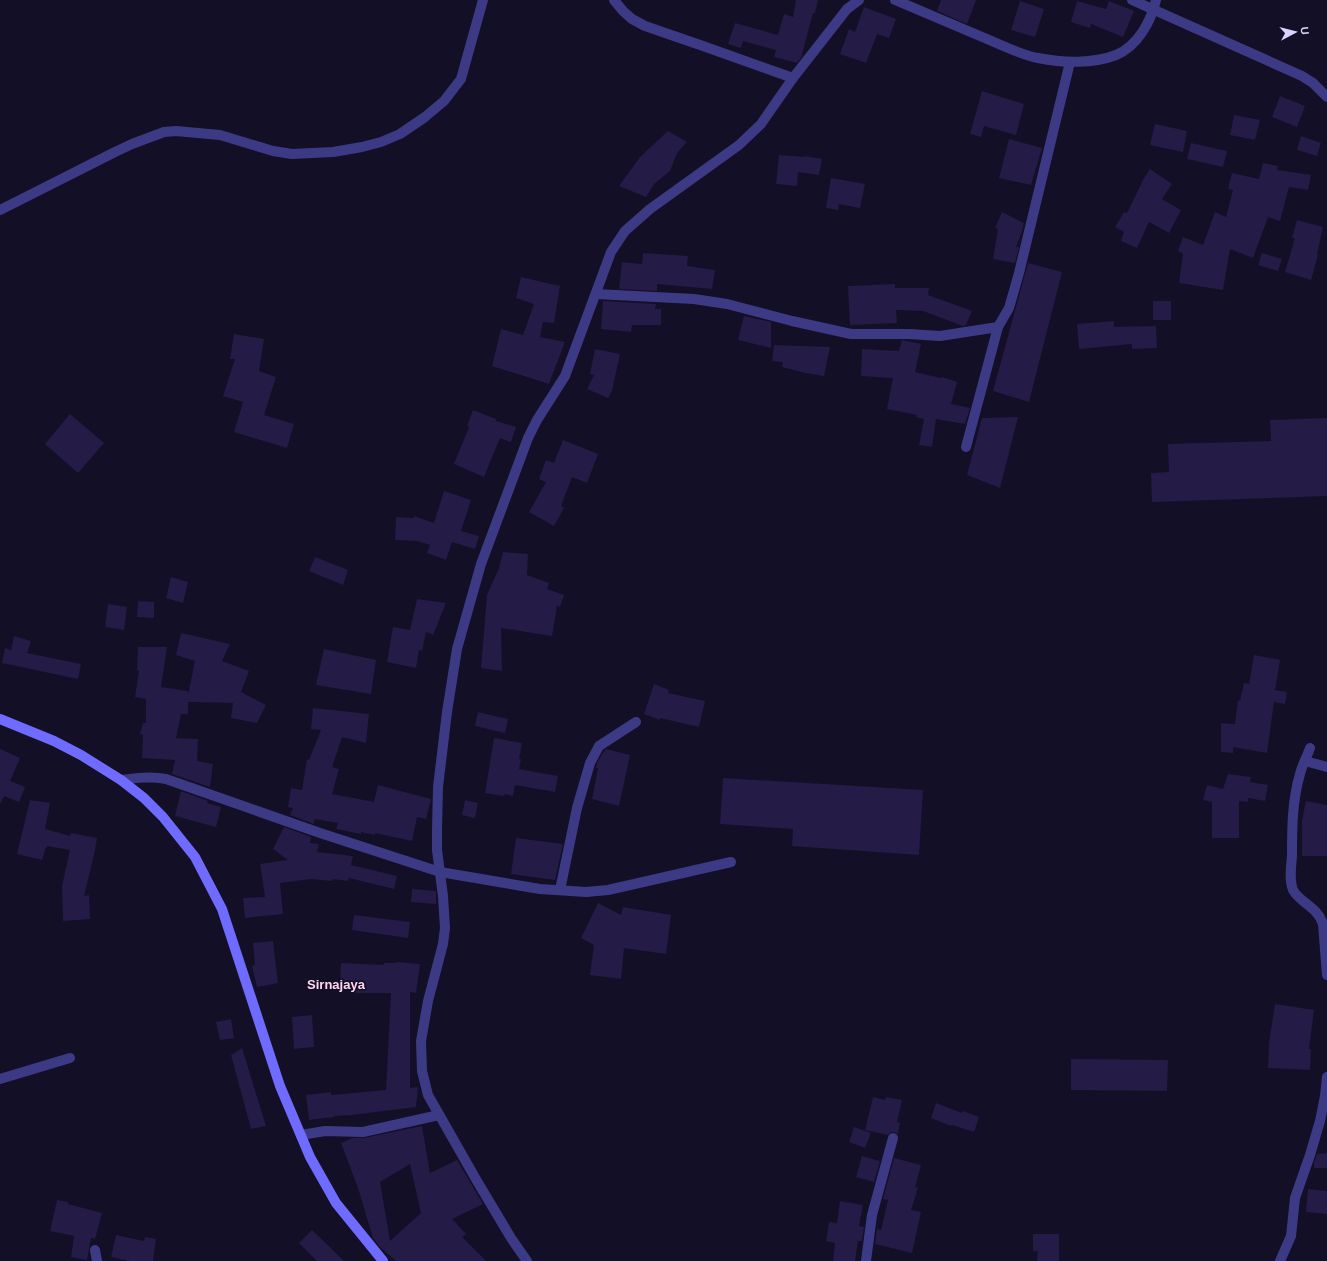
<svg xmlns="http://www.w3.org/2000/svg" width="1327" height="1261" viewBox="0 0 1327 1261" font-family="Arial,sans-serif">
  <rect width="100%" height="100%" fill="#130f26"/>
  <!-- building -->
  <g fill="#241b47" fill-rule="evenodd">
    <polygon points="796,0 818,0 815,13 813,13 801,58 797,63 774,57 776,50 743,41 741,48 728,44 735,23 778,35 784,14 793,17"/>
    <polygon points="941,0 976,0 967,24 937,11"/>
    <polygon points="1020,1 1044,9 1035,37 1011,30"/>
    <polygon points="1077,1 1106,9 1109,1 1134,11 1123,37 1091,24 1090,28 1071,22"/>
    <polygon points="864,7 896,19 889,38 877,34 866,63 840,54 849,29 855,32"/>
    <polygon points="982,91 1024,104 1016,135 984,126 981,137 970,134"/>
    <polygon points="1280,96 1305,106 1297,127 1272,117"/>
    <polygon points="1234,115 1260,120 1255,140 1230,135"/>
    <polygon points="1155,124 1187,131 1183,152 1150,145"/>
    <polygon points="668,131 687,142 677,153 670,171 654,184 646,197 619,186 640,157"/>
    <polygon points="1301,136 1321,143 1317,156 1297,150"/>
    <polygon points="1009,139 1042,148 1031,185 999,178"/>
    <polygon points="1191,143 1227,151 1223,167 1187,159"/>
    <polygon points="779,155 805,157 805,156 822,159 819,175 798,172 797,186 776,184"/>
    <polygon points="1263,163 1278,166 1277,170 1311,175 1308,190 1289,187 1280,221 1268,217 1253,258 1230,249 1223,290 1179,283 1183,254 1178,251 1183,237 1203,245 1215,212 1226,217 1233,190 1228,189 1232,173 1259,179"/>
    <polygon points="1150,169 1172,184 1162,199 1181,210 1169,233 1149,222 1137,248 1121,241 1124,232 1115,227 1124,212 1127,213 1144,178"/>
    <polygon points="831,178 865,184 860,208 839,204 838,210 826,208"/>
    <polygon points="1002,212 1024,223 1022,231 1016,247 1019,247 1015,263 993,259 998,229 995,228"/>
    <polygon points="1297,220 1323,227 1317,254 1318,255 1311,280 1285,272 1295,238 1292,238"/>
    <polygon points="643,253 688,256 687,266 715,270 712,289 657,284 657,291 619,289 622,262 642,264"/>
    <polygon points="1262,253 1282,259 1278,271 1258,265"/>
    <polygon points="1028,263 1062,272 1029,402 993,391"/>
    <polygon points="521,277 560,286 554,323 543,322 540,337 565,342 549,384 492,366 501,329 523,335 534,304 516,298"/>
    <polygon points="895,284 895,288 929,288 928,295 972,311 966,325 963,326 923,311 896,310 897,323 850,325 848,286"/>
    <polygon points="603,301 656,304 655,309 661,309 661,325 632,325 631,332 601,329"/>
    <rect x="1153" y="301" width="18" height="19"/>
    <polygon points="744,316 771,322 771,348 738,340"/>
    <polygon points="1114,321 1114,327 1156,326 1157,348 1132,349 1132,344 1079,349 1077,324"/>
    <polygon points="234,334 264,339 259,371 276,377 264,415 294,424 287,448 234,432 243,402 223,396 235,359 230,359"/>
    <polygon points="902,340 921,344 915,372 941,378 942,377 957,382 951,404 970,408 965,424 936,419 932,447 919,445 924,419 916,417 917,415 887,409 893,378 861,376 862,349 899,351"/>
    <polygon points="774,345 830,347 824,376 805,373 782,367 783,362 772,361"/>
    <polygon points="595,349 620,354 612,391 608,398 587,389 594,375 590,374"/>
    <polygon points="473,410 496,419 496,421 516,427 511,442 500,438 484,477 454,464 469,427 467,426"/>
    <polygon points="70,414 104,443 78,473 45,444"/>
    <polygon points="1018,417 1000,488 967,475 982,418"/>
    <polygon points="1327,418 1327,496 1152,502 1151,473 1169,472 1168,444 1271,441 1270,420"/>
    <polygon points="563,440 598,454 587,483 572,477 561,506 564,508 554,526 529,512 546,482 539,479 546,460 554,463"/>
    <polygon points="444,491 471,500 461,531 479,536 475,549 452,542 446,560 427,553 430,545 417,541 395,540 396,517 414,518 414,516 434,523"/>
    <polygon points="503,552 528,554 527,575 549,583 547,589 564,595 560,607 557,606 552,636 501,628 502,671 481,668 487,595 499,568"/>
    <polygon points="315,557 348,570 343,585 309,571"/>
    <polygon points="171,577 188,582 183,603 166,598"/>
    <polygon points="417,599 446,603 433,635 426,632 422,651 419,650 416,668 387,662 393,627 410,630"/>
    <polygon points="138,601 154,602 154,618 137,617"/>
    <polygon points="108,604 127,607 124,630 105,627"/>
    <polygon points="181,633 230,644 222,661 249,671 241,692 266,705 257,723 231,718 233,703 188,702 188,714 181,714 176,738 198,739 197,761 213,764 210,787 172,774 175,760 142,758 143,735 140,734 143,723 146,723 146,699 135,697 139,671 137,670 138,647 167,647 161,687 188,691 188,695 195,661 176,655"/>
    <polygon points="14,636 31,641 27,653 81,664 78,679 2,663 5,648 11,650"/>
    <polygon points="324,649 376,660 371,694 316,685"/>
    <polygon points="1254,655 1280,660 1275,690 1287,692 1285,704 1274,702 1267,753 1233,747 1233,753 1221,752 1221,723 1235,724 1238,700 1240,701 1244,683 1249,684"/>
    <polygon points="654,684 669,690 668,693 705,701 699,727 660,718 660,720 644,714"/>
    <polygon points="313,708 369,714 366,743 342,737 332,767 339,769 332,794 374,802 378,785 431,799 426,819 417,817 412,841 375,833 375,835 361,832 361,834 336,829 338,823 314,819 314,824 290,815 293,808 288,807 291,788 302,790 307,759 309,760 321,730 311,729"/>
    <polygon points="478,712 508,719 505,733 475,726"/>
    <polygon points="494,738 522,743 519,759 521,759 519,769 558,776 555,792 515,785 513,796 505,794 504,796 485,793"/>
    <polygon points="0,749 20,758 10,781 25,787 19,802 4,796 0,804"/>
    <polygon points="606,749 630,755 619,806 592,799 598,768 596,768 597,763 604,751"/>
    <polygon points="1228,774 1251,777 1250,782 1268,785 1265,801 1248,798 1248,802 1239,801 1239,838 1212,838 1212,802 1203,800 1207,785 1223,789"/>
    <polygon points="723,778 923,790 919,855 792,846 793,829 720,824"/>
    <polygon points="181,791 208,801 207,803 221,807 216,827 175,816"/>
    <polygon points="30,800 50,803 45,829 70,836 71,833 97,838 94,855 84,896 89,895 90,919 63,921 62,886 70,850 47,846 47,848 46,847 42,860 17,854"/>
    <polygon points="465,800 478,803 475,818 462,815"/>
    <polygon points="1306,801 1327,805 1327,856 1302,856 1302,820"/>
    <polygon points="284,827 311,837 310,843 319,844 317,852 353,856 351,865 397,876 394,889 349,878 348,881 333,879 332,881 311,879 280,883 283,914 245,918 243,898 265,897 260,864 288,860 273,849"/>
    <polygon points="516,838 563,844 555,880 511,874"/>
    <polygon points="412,889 436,891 436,904 411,902"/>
    <polygon points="598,903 621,915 623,907 671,915 666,954 624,948 621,979 590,975 594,945 581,938"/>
    <polygon points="354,915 410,922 408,938 352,930"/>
    <polygon points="273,941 278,983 257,987 252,966 255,965 253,943"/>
    <polygon points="396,962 420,964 416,993 410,992 410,1088 418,1087 416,1107 352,1115 333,1116 334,1117 309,1120 306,1095 331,1092 331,1095 386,1090 391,993 349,993 349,984 340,984 341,963 384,965 384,963 396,963"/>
    <polygon points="1275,1004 1314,1010 1309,1049 1311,1049 1310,1070 1268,1068 1269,1043"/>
    <polygon points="312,1015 314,1047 294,1049 292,1017"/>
    <polygon points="231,1019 234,1038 220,1040 216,1022"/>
    <polygon points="242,1048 266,1126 251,1129 231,1055"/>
    <polygon points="1071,1059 1168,1060 1167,1091 1071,1090"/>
    <polygon points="873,1097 885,1100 886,1097 902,1100 897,1122 900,1123 898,1134 894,1132 891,1132 888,1135 865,1130"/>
    <polygon points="936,1103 962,1113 963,1111 979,1117 974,1132 952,1125 951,1126 931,1118"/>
    <path d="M422 1126 430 1173 457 1160 483 1204 452 1219 466 1234 462 1237 486 1261H396L380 1247 373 1238 358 1188 341 1143 353 1138H364ZM410 1164 421 1213 390 1241 380 1182Z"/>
    <polygon points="854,1127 871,1133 865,1148 849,1142"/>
    <polygon points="1327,1153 1327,1168 1314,1168 1314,1163 1317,1154"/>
    <polygon points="862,1156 880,1161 874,1182 856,1177"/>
    <polygon points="894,1158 921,1165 915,1187 918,1188 911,1210 921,1212 912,1253 875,1244 877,1229 881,1230 888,1200 883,1199"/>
    <polygon points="1308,1189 1327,1191 1327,1214 1306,1212"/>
    <polygon points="57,1200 68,1202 68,1204 102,1213 95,1239 91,1238 87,1260 71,1257 74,1236 50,1231"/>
    <polygon points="840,1201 863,1205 859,1226 864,1227 862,1241 858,1241 855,1261 833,1261 835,1243 826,1241 829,1222 837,1223"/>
    <polygon points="312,1230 344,1261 317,1261 299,1243"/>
    <polygon points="1033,1234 1059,1234 1059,1261 1037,1261 1038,1251 1033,1251"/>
    <polygon points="116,1235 144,1241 145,1237 156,1239 153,1261 129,1261 111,1257"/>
  </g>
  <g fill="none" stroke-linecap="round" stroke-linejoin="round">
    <!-- street -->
    <g stroke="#3d3a85" stroke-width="10">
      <polyline points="614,0 623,11 632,19 645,26 703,46 793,78"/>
      <path d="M895 0C926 13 956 26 987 39 1004 46 1021 55 1038 58 1063 63 1093 64 1116 55 1138 46 1151 21 1156 0"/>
      <polyline points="1132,0 1302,76 1313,83 1327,97"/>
      <polyline points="0,210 115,152 132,144 164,132 176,131 220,135 273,151 292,154 333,152 362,147 381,142 400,134 425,117 444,101 461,79 483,0"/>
      <polyline points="596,294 694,299 727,304 792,321 851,334 909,334 940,336 998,327"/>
      <polyline points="966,447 998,327 1009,308 1019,273 1070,62"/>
      <path d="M1310 748C1307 757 1302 765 1300 774 1292 801 1292 829 1292 856 1291 867 1289 880 1293 890 1300 903 1317 906 1323 924L1327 975"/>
      <polyline points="1305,761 1327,767"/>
      <path d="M121 780C136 778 151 776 166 779L320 833 440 872 540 889 586 892 608 890 731 862"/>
      <polyline points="560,890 577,808 590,763 599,746 636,722"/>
      <polyline points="0,1079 70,1058"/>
      <polyline points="301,1135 325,1131 363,1132 439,1115"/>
      <polyline points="95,1250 97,1261"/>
      <polyline points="527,1261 511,1238 477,1181 428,1095 422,1071 421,1041 428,1001 443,944 445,928 443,896 437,850 437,831 438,787 447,712 457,649 481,564 528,438 537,420 565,376 611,252 625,231 650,209 739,145 761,124 793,78 847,9 859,0"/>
      <polyline points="866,1261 872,1215 893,1138"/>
      <polyline points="1280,1261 1291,1236 1295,1198 1310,1155 1320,1121 1325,1096 1327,1077"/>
    </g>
    <!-- secondary -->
    <polyline stroke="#6f6bff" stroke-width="10" points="0,719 54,741 81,755 121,780 144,798 163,817 195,857 222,909 280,1086 310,1157 336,1203 383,1261"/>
  </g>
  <g text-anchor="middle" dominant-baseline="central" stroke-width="3.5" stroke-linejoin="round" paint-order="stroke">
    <!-- quarter labels -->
    <g font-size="13" font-weight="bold" fill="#ffd6f0" stroke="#130f26">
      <text x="336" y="984">Sirnajaya</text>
    </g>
  </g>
  <!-- north arrow -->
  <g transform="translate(1295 32) rotate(83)" stroke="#130f26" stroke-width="3" paint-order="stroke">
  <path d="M0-3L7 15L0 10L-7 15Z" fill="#d9d4ff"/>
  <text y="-6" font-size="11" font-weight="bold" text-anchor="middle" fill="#d9d4ff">U</text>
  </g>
</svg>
